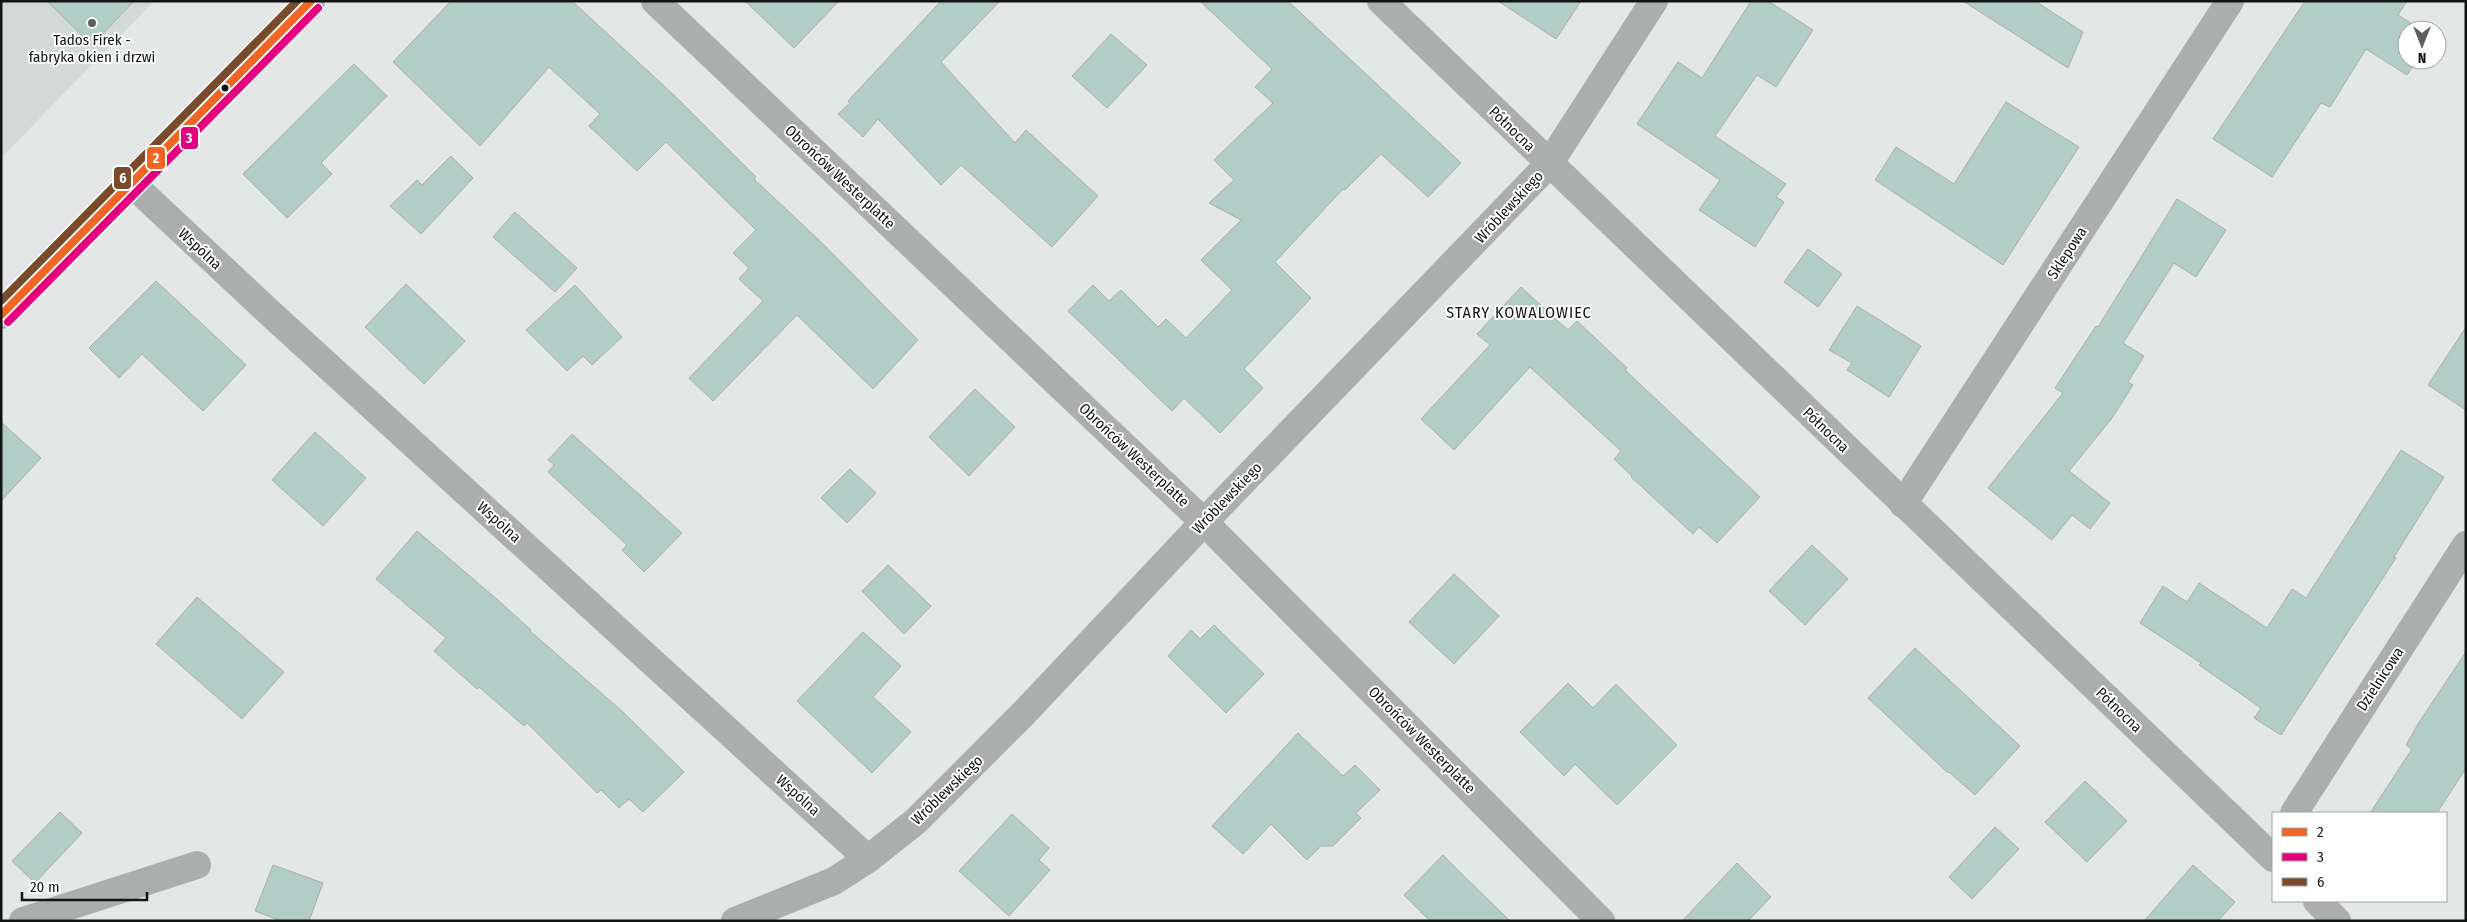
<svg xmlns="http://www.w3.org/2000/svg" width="2467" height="922" viewBox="0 0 2467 922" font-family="'Fira Sans Condensed',sans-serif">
  <rect width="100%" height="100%" fill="#e3e7e5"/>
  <!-- built -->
  <polygon fill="#d1dad7" points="1,1 154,1 1,158"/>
  <!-- building -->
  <g fill="#b2ccc6" stroke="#abadac">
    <polygon points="47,1 134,1 92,45"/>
    <polygon points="451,1 572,1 676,97 756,177 754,179 821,242 918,340 873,389 797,315 713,401 689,378 763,301 739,279 749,268 733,253 756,230 666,142 637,171 589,126 600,114 549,67 480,146 393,62"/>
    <polygon points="745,1 839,1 794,48"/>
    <polygon points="941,1 1000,1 941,62 1015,143 1026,130 1098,196 1052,247 961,165 941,185 878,119 863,137 838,114 850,103 848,101"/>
    <polygon points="1200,1 1288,1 1461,163 1428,197 1381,154 1345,190 1343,189 1275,262 1311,298 1244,369 1263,388 1220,433 1184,398 1172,411 1068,311 1093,285 1109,301 1121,290 1158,327 1166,319 1186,338 1232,290 1201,260 1241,220 1209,203 1234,180 1214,160 1273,103 1255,87 1272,69"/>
    <polygon points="1498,1 1581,1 1556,39"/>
    <polygon points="1751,1 1768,1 1813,30 1776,87 1757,75 1715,136 1786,184 1776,197 1784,202 1755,247 1699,210 1720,180 1637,124 1678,62 1702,78"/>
    <polygon points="1963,1 2035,1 2083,32 2068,68"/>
    <polygon points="2305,1 2407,1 2398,15 2422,30 2407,30 2407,60 2417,60 2407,75 2366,49 2330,107 2321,103 2272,177 2213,139"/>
    <polygon points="1111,34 1147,65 1107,108 1072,76"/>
    <polygon points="354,64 387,96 321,163 332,174 287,218 243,174"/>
    <polygon points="2006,102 2079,147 2003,265 1875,180 1896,147 1954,184"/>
    <polygon points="451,156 473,178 421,234 390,206 417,180 422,185"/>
    <polygon points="2177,199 2226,230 2196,277 2174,263 2123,343 2144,356 2128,382 2133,385 2112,418 2069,471 2110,503 2090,529 2072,515 2052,540 1988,488 2063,393 2055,388 2096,326 2098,327"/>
    <polygon points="515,212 577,268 555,292 493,237"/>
    <polygon points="1808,249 1842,274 1818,307 1784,282"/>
    <polygon points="156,281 246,365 203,411 142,354 119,378 89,348"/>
    <polygon points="406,284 465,341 424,384 365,327"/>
    <polygon points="575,285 622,337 592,365 583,356 567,371 526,330"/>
    <polygon points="1521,287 1568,330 1577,321 1627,368 1625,370 1760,497 1717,543 1699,527 1693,534 1631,477 1632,476 1614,459 1621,451 1530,367 1454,450 1421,419 1490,345 1477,334"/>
    <polygon points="1857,306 1921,346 1889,397 1847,370 1852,363 1829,350"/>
    <polygon points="2466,327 2466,410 2428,385"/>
    <polygon points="975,389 1015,427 969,476 929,437"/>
    <polygon points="1,422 41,458 1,501"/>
    <polygon points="315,432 366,478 323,526 272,480"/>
    <polygon points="572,434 682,533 644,572 622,550 627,545 548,472 554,465 548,460"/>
    <polygon points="2401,450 2444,477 2394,557 2396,558 2281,735 2254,718 2261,708 2199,665 2201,663 2140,623 2163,586 2187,602 2199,583 2267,628 2292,589 2306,598"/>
    <polygon points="850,469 876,493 847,523 821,498"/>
    <polygon points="417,531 499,601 531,630 530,631 623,712 684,772 643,812 629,799 619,808 601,790 597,793 527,723 524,726 479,687 477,689 434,651 446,638 376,579"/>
    <polygon points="1812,545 1848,579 1805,625 1769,591"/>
    <polygon points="888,565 931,606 904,634 862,591"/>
    <polygon points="1454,574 1499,616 1454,664 1409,622"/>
    <polygon points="197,597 284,672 242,719 156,644"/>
    <polygon points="1214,625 1264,674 1226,713 1168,656 1191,630 1200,639"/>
    <polygon points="863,632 901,666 873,697 911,732 872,773 797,701"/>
    <polygon points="1915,648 2020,746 1975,795 1949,772 1948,773 1868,698"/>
    <polygon points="2466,652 2466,768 2437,813 2370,813 2412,749 2406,745 2418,724"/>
    <polygon points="1568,683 1593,708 1616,684 1677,745 1617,805 1575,764 1564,776 1520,732"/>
    <polygon points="1298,733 1343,776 1355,765 1380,790 1356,813 1361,818 1333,846 1321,846 1307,860 1271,824 1243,854 1212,826"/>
    <polygon points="2085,781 2127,821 2087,862 2045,822"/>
    <polygon points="60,812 82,833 35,883 12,861"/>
    <polygon points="1012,814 1049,848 1039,860 1050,870 1009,916 959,871"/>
    <polygon points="1995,827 2019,849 1972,899 1949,877"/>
    <polygon points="1443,855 1467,879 1510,921 1430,921 1404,895"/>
    <polygon points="1737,863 1771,897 1748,921 1682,921"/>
    <polygon points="273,865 323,883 309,921 281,921 255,911"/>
    <polygon points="2193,865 2235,902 2218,921 2144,921"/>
  </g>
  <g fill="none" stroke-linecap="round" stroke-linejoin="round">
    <!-- minor -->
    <g stroke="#acadad" stroke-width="28">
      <polyline points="655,1 1204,522 1601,921"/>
      <polyline points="1381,1 2273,858"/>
      <polyline points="131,183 271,314 868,859"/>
      <polyline points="1903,504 2230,1"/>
      <polyline points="2294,813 2466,545"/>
      <polyline points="2317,901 2337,921"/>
      <polyline points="23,921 197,865"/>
      <polyline points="735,921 834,881 868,859 916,821 1024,713 1204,522 1549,164 1654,1"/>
    </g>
    <!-- tertiary -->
    <polyline stroke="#acadad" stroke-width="28" points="1,315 311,1"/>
    <defs>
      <polyline id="bus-1" points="1,315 311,1"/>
      <polyline id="bus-2" points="8,322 318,8"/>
      <polyline id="bus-3" points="1,301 297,1"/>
    </defs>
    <!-- bus-1 casing -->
    <use href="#bus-1" stroke="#fff" stroke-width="11"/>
    <!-- bus-2 casing -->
    <use href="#bus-2" stroke="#fff" stroke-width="11"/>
    <!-- bus-3 casing -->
    <use href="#bus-3" stroke="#fff" stroke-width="11"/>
    <!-- bus-1 -->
    <use href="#bus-1" stroke="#f26522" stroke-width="8"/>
    <!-- bus-2 -->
    <use href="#bus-2" stroke="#e5007d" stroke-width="8"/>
    <!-- bus-3 -->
    <use href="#bus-3" stroke="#7a4b2a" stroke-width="8"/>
  </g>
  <!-- markers -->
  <circle fill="#5b5e5d" stroke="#fff" stroke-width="2" cx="92" cy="23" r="5"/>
  <circle fill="#121414" stroke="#fff" stroke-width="2" cx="225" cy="88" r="4.5"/>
  <g text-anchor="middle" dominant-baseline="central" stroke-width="4" stroke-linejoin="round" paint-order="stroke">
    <!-- poi labels -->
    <g font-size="15" fill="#121414" stroke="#fff">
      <text x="92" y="40">Tados Firek -<tspan x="92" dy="17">fabryka okien i drzwi</tspan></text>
    </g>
    <!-- street labels -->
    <g font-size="15" fill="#121414" stroke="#fff">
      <text transform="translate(1512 129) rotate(44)">Północna</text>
      <text transform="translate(840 177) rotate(43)">Obrońców Westerplatte</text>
      <text transform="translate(1509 207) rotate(-47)">Wróblewskiego</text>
      <text transform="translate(200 249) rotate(43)">Wspólna</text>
      <text transform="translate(2067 253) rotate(-57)">Sklepowa</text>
      <text transform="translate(1826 430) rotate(44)">Północna</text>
      <text transform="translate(1134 455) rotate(43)">Obrońców Westerplatte</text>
      <text transform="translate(1227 498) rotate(-46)">Wróblewskiego</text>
      <text transform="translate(499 522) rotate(42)">Wspólna</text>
      <text transform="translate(2380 679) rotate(-57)">Dzielnicowa</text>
      <text transform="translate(2119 710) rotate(44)">Północna</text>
      <text transform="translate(1422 740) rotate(45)">Obrońców Westerplatte</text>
      <text transform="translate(947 790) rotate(-44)">Wróblewskiego</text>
      <text transform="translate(798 795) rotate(42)">Wspólna</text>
    </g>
    <!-- neighbourhood labels -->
    <g font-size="16" letter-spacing="1" fill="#121414" stroke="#fff">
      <text x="1519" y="312">STARY KOWALOWIEC</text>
    </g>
  </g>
  <g stroke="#fff" stroke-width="2">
    <rect x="180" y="126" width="19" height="24" rx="5" fill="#e5007d"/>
    <rect x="146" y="146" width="20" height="24" rx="5" fill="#f26522"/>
    <rect x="113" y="166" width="19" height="24" rx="5" fill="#7a4b2a"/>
  </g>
  <g font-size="14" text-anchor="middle" font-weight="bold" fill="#fff">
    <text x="189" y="143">3</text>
    <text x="156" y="163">2</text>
    <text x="123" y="183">6</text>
  </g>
  <!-- border -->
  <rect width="2467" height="922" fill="none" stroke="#121414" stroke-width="5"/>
  <!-- legend -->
  <rect x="2272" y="812" width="175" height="90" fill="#ffffff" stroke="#a0a1a1"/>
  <rect x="2282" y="828" width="25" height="8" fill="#f26522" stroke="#a0a1a1"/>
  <text x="2317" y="837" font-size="15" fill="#121414">2</text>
  <rect x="2282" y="853" width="25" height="8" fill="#e5007d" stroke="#a0a1a1"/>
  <text x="2317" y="862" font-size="15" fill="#121414">3</text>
  <rect x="2282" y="878" width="25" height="8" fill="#7a4b2a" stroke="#a0a1a1"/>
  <text x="2317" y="887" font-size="15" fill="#121414">6</text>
  <!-- north arrow -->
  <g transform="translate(2422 45) rotate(180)"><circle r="24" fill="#ffffff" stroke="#a0a1a1"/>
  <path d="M0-4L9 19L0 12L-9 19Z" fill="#5b5e5d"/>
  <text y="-8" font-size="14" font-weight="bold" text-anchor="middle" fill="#121414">N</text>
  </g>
  <!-- scale -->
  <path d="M22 892v8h125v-8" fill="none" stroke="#121414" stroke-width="2.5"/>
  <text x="30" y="892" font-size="15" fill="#121414" stroke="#ffffff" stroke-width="4" paint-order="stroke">20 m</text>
</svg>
